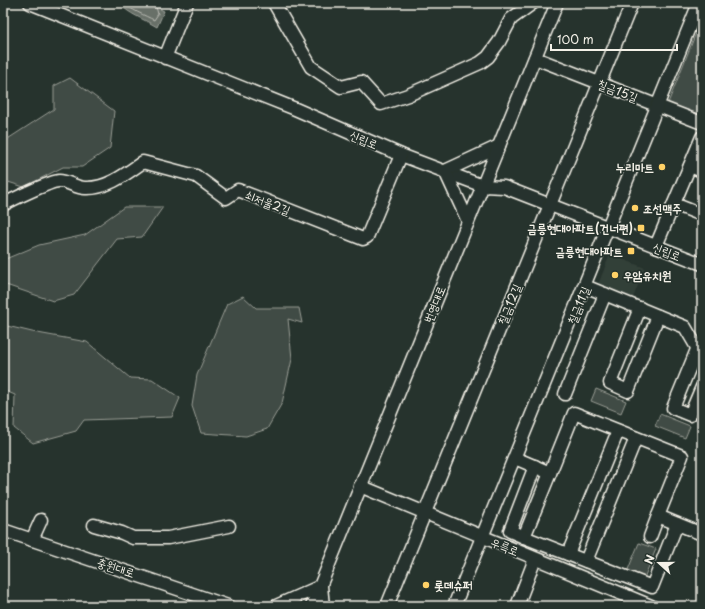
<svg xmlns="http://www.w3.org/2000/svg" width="705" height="609" viewBox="0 0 705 609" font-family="'Playpen Sans','Poor Story',sans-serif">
  <rect width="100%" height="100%" fill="#26332d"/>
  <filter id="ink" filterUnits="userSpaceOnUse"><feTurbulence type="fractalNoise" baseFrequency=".025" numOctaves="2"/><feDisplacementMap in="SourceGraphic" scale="8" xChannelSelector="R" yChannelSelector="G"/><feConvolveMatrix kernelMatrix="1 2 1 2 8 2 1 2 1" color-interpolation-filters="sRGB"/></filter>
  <g filter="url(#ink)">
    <!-- built -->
    <polygon fill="#333f39" points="610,254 645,268 633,298 598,285"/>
    <!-- green -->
    <g fill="#414b45" stroke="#9a9e96">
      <polygon points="702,18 702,117 668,103"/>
      <polygon points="70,78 114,111 110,148 82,167 63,167 24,187 5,181 3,183 3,142 54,109 54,86"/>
      <polygon points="124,207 163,207 142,237 117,239 74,295 53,301 3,284 3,260 39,245 85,235"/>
      <polygon points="243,296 256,308 299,308 302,323 288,319 292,359 282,403 267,429 246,436 201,433 192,406 197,375 227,304"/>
      <polygon points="3,325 32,332 87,342 130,378 152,379 180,398 172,417 84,420 76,431 33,443 14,428 15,395 3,390"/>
      <polygon points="596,389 626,401 621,413 591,401"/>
      <polygon points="660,414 690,426 685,438 655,426"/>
      <polygon points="639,543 656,549 644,578 627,572"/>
    </g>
    <!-- water -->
    <path fill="#676f68" stroke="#9fa39b" d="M119 3H158L160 9 164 11 157 27C144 19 128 14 119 3Z"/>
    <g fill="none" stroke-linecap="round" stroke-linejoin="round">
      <!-- shore -->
      <path stroke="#bcbdb5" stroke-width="1" d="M124 3C129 9 146 16 154 20L158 14 155 3"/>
      <defs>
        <g id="minor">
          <polyline points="30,3 293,108 401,155 483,186 504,187 702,264"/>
          <polyline points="274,3 311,67 341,87 361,82 381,104 408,95 480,63 488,57 499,42 511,19 533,3"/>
          <polyline points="165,58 187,3"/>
          <polyline points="535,58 702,123"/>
          <polyline points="690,166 702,171"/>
          <polyline points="445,171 499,146"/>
          <polyline points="445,171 468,221"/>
          <polyline points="674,204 702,215"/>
          <path d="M3 205C11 200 51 181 59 181 68 181 76 188 85 188 107 189 126 174 143 162L196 176 226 198 238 190 363 239 367 237 401 155"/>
          <polyline points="656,246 702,137"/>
          <polyline points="585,286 685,327 702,356"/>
          <polyline points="640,308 610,383 628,391 658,316"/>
          <polyline points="698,347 673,408 690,415 702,387"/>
          <polyline points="565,394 605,294"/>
          <polyline points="515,458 550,473 574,413 682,456 658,516 702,534"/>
          <polyline points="550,473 524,537 652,587 677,524"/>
          <polyline points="360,486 651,606"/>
          <polyline points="94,525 122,533 133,538 168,538 229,526"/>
          <polyline points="3,530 228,606"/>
          <polyline points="524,537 510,531 535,466"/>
          <polyline points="650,537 658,516"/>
          <polyline points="32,540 41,520"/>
          <polyline points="568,554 618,431"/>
          <polyline points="586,561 636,438"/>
          <polyline points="276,606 321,586 323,606"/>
          <polyline points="312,606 557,3"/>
          <polyline points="387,606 632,3"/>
          <polyline points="454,606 699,3"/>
          <polyline points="517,606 535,559"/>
        </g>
      </defs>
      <!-- minor casing -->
      <use href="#minor" stroke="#f4f1e8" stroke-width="15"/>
      <!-- minor -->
      <use href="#minor" stroke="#26332d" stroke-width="12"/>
    </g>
  </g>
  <!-- markers -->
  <g fill="#ffd166" stroke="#26332d" stroke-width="1.5">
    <circle cx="662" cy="167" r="4"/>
    <circle cx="635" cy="208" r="4"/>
    <rect x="637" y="224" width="8" height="8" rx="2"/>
    <rect x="627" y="247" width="8" height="8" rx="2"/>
    <circle cx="615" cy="275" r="4"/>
    <circle cx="426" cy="585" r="4"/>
  </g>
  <g text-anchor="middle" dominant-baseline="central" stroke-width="3.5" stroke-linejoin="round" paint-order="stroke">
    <!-- street labels -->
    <g font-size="12" fill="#f4f1e8" stroke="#26332d">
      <text transform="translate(618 90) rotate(21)">칠금15길</text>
      <text transform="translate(364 139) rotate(23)">신립로</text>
      <text transform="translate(268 202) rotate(21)">쇠저울2길</text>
      <text transform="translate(667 251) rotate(22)">신립로</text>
      <text transform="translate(434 304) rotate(-68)">번영대로</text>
      <text transform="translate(509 304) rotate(-68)">칠금12길</text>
      <text transform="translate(578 305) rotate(-68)">칠금11길</text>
      <text transform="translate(505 546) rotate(22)">우륵로</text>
      <text transform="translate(116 567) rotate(18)">충원대로</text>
    </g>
    <!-- poi labels -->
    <g font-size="12" font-weight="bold" fill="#f4f1e8" stroke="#26332d" text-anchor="end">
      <text x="654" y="167">누리마트</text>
      <text x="643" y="208" text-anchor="start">조선맥주</text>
      <text x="633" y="228">금릉현대아파트(건너편)</text>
      <text x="623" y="251">금릉현대아파트</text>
      <text x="623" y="275" text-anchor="start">우암유치원</text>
      <text x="434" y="585" text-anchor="start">롯데슈퍼</text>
    </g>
  </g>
  <!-- margin -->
  <rect width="705" height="609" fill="none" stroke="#26332d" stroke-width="16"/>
  <rect x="8" y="8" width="689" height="593" fill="none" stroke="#f4f1e8" stroke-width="1.5" filter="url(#ink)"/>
  <!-- north arrow -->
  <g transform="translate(659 563) rotate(291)" stroke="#26332d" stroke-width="3" paint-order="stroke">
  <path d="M0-3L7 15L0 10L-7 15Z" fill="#f4f1e8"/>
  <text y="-6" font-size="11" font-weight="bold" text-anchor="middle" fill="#f4f1e8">N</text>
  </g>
  <!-- scale -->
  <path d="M551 44v6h126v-6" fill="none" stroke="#f4f1e8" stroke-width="2"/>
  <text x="557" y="44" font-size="12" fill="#f4f1e8" stroke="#26332d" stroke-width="3" paint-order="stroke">100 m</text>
</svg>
